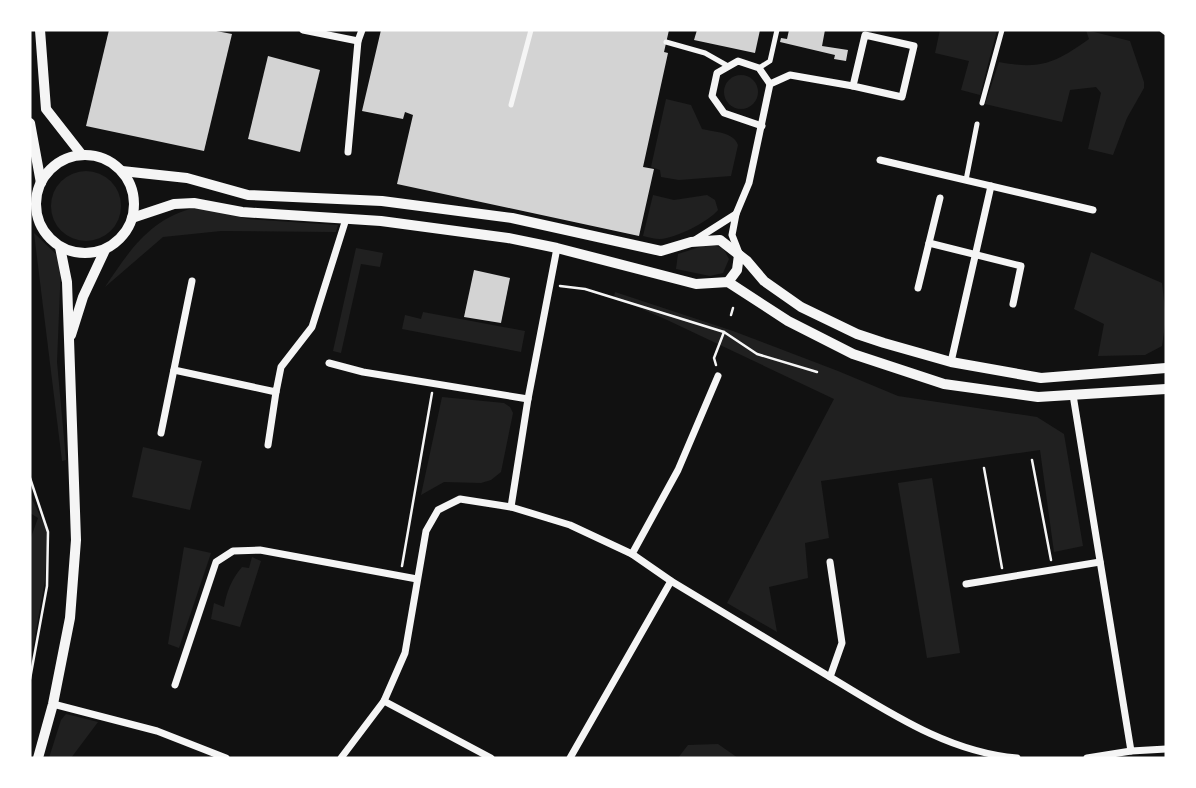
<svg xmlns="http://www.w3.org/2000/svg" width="1196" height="788" viewBox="0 0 1196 788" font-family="Commissioner,sans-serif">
  <rect width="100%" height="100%" fill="#111"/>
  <!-- green -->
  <g fill="#202020">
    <polygon points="940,30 997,30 980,95 961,90 969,61 935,53"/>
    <path d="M1086 30 1130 41 1144 82V88L1127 118 1113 155 1088 149 1101 93 1096 87 1070 90 1062 122 985 104 999 62C1041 70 1055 63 1089 39Z"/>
    <circle cx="741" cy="92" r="17"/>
    <path d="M666 99 691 105 702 129C714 132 734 132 738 145L731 176 679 180 661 177 660 170 651 167Z"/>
    <circle cx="86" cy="206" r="35"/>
    <path d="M653 195 674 200 707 195 715 200 718 210C708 222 676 238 660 239 655 239 648 237 643 236Z"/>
    <path d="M197 207 248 219 338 225 336 232 221 231 163 237 105 287C130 250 150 218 197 207Z"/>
    <polygon points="34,233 56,254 61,265 57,362 66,460 62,461"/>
    <polygon points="709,244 723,248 729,259 723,273 710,276 676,269 678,254"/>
    <polygon points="356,248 383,253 380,267 361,264 341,353 333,351"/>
    <polygon points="1091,252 1162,283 1166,318 1162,346 1145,355 1098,356 1104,324 1074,309"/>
    <polygon points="615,292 733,331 838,371 898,396 1037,417 1064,434 1083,546 1054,552 1040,450 821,481 829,538 805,543 808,578 769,587 777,632 727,603 834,399 665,319 614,297"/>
    <polygon points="423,312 525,331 521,352 402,329 405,315 421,319"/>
    <polygon points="442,397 504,403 510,407 513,413 501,472 491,480 481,483 444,482 421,495"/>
    <polygon points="143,447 202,461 190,510 132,497"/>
    <polygon points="932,478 960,653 927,658 898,483"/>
    <polygon points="30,495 48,532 45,580 30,664 30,540 38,518 30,513"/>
    <polygon points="184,547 211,553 179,648 168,644"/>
    <path d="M252 557 261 561 240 627 211 619 214 603 224 607C227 591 231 580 242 567L249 568Z"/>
    <polygon points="66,714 98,722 71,758 49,758 61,720"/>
    <polygon points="718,744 738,758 678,758 688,745"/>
  </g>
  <!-- building -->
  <g fill="#d3d3d3">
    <polygon points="109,30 211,30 232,34 204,151 86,126"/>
    <polygon points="381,30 669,30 664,52 668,53 643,167 654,169 639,236 397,184 413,115 405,112 403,119 362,111"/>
    <polygon points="697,30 760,30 755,53 694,40"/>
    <polygon points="789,30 825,30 822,46 848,50 846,61 834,59 835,55 780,42 781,38 787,39"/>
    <polygon points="268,56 320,70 300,152 248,139"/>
    <polygon points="474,270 510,278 501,323 464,317"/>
  </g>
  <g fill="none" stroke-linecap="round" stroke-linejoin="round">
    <!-- path -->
    <g stroke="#f5f5f5" stroke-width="2.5">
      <polyline points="560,286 585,289 724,332 757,354 817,372"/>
      <polyline points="731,315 733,308"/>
      <polyline points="716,365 714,358 724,332"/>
      <polyline points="1032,460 1051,560"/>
      <polyline points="984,468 1002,568"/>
      <polyline points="30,478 48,532 47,586 30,679"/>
      <polyline points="402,566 432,393"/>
    </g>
    <!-- pedestrian -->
    <g stroke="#f5f5f5" stroke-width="5">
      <polyline points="1162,30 1166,33"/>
      <polyline points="666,42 705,53 728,66"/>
      <polyline points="759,68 770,61 777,30"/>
      <polyline points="982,103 1002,30"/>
      <polyline points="511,105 531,30"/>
      <polyline points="966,180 977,124"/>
    </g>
    <!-- minor -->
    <g stroke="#f5f5f5" stroke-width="7">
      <polyline points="303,30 358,41"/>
      <polygon points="865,35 914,46 902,97 853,86"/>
      <polyline points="762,126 724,113 712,96 717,73 738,61 759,68 770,84"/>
      <polyline points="348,152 358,41 362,30"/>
      <polyline points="880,160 1093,210"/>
      <polyline points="736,214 749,183 770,84 790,75 853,86"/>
      <polyline points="695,240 736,214 732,235 739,253"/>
      <polyline points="929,243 1021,266 1013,304"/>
      <polyline points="918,288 940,198"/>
      <polyline points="951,362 991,186"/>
      <polyline points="329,363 363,372 528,399"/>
      <polyline points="174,370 276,392 281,367 312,327 346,219"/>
      <polyline points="718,376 678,470 632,554 671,581 830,677"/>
      <polyline points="1073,395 1131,751"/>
      <polyline points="161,433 192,281"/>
      <polyline points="268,445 276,392"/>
      <polyline points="511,507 570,525 632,554"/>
      <path d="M830 562 842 643 830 677C889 712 947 752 1017 758"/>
      <polyline points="966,584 1100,562"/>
      <polyline points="175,685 216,562 233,551 260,550 417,579"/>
      <polyline points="384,701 491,758"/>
      <polyline points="53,704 157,731 226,758"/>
      <polyline points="341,758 384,701 405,653 426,531 438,510 460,499 511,507 528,399 557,248"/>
      <polyline points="570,758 671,581"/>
      <polyline points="1087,758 1131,751 1166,749"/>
    </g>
    <!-- tertiary -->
    <g stroke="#f5f5f5" stroke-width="10">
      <polyline points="40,30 46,109 82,155"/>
      <polyline points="30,123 41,183"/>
      <circle cx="85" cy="204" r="49"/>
      <polyline points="122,171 187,178 248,195 382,201 512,218 661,251 691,242 720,240 747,261 764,281 801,307 857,334 884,343 951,362 1041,378 1166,368"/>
      <polyline points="132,218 174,204 194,203 242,212 381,221 508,238 557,248 696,284 728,282 788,321 853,354 944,384 1038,397 1166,389"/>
      <polyline points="728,282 737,270 739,255"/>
      <polyline points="71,335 83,297 105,250"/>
      <polyline points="38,758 53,704 70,618 76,540 67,282 60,247"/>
    </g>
  </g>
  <!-- border -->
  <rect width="1196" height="788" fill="none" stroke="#ffffff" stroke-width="63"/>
</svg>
